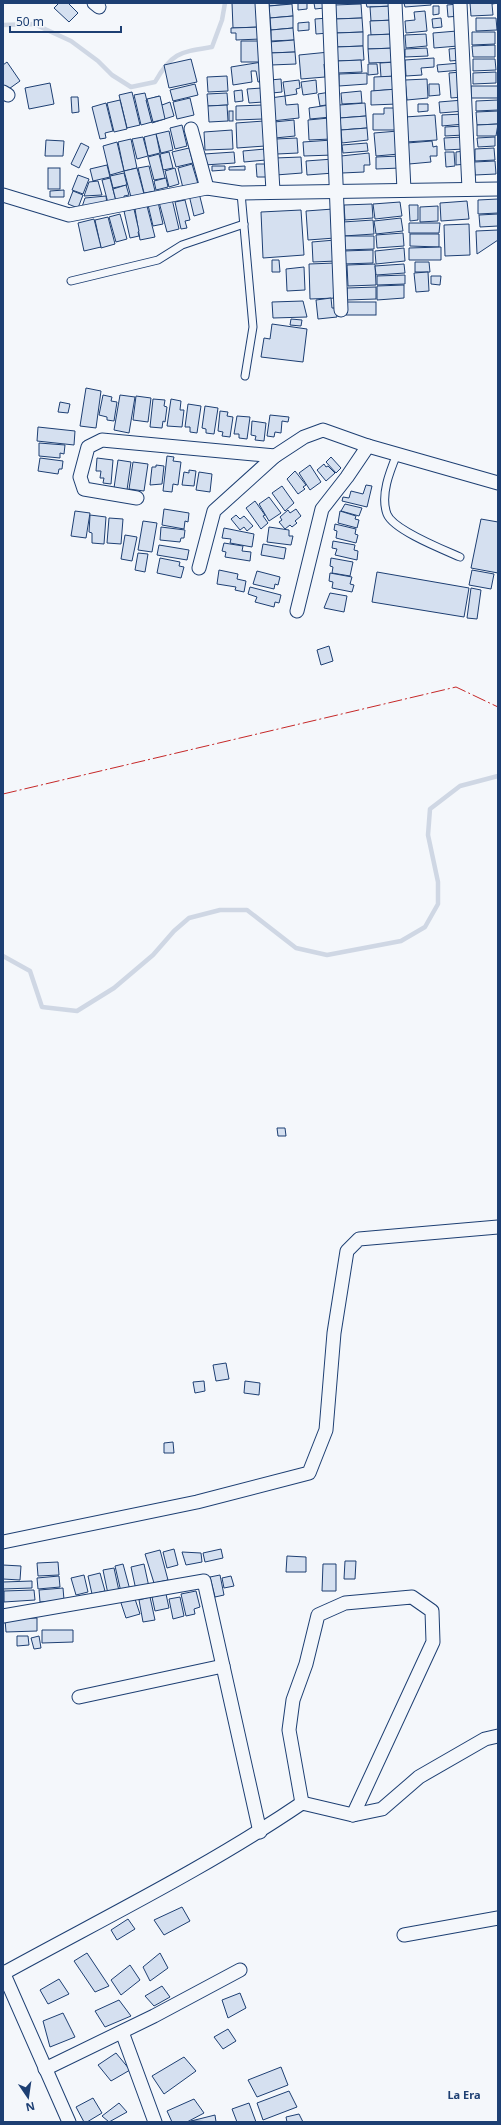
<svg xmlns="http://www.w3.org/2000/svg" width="501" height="2125" viewBox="0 0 501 2125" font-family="'Noto Sans',sans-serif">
  <rect width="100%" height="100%" fill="#f4f7fb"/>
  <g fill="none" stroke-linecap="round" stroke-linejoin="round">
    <!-- stream -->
    <g stroke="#cfd7e4" stroke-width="4.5">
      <path d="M3 25 34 24 71 41 98 61 112 75 131 87 155 82C172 52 181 52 212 47L222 20 225 3"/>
      <polyline points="3,956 30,971 42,1007 77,1011 114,988 153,955 174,931 189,918 220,910 247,910 296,948 327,955 401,941 425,927 438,904 438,882 428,835 430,809 460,786 498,776"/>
    </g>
  </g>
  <!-- building -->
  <g fill="#d5e0f0" stroke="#1d3f73">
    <polygon points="59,3 68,3 78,13 69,22 54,8"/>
    <polygon points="232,3 259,3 260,27 233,28"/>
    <polygon points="269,3 292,3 292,4 269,6"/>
    <polygon points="298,3 307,3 307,9 298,10"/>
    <polygon points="314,3 324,3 324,8 315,9"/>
    <polygon points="366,3 393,3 393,6 367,7"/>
    <polygon points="404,3 431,3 431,5 405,7"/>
    <polygon points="470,3 498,3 492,4 493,15 471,16"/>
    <polygon points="292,4 293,16 270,18 269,6"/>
    <polygon points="361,4 362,18 335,19 334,5"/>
    <polygon points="458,4 459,16 448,17 447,5"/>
    <polygon points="393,6 394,20 371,21 370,7"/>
    <polygon points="433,6 439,6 439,14 433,15"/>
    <polygon points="425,11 427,31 406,33 405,21 415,20 414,12"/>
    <polygon points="293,16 293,28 271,30 270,18"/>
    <polygon points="328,18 329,33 316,34 315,19"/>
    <polygon points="362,18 363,32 336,33 335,19"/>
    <polygon points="441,18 442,27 433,28 432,19"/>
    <polygon points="476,18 496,18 497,30 476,31"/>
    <polygon points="394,20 394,34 371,35 370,21"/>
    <polygon points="309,22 309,30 298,31 298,23"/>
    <polygon points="261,27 261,39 236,40 236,33 231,33 231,28"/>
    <polygon points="293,28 294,40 271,41 271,30"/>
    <polygon points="457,31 458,46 434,48 433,33"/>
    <polygon points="363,32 363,46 336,47 336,33"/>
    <polygon points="472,32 495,32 495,44 472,45"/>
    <polygon points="394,34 395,48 368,49 368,35"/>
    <polygon points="426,34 427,46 406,48 405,35"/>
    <polygon points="294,40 295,52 270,53 269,42"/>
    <polygon points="241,41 261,41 262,62 241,62"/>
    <polygon points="495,45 495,57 473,57 472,46"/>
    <polygon points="363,46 364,60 337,61 336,47"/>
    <polygon points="395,48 396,62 369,63 368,49"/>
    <polygon points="427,48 428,56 405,57 405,49"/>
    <polygon points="460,48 461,60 450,61 449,49"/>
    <polygon points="295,52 296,64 271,65 270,53"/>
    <polygon points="329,52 330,64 324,64 325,77 301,79 299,55"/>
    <polygon points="434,58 434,67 421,68 422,75 406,76 405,60"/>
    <polygon points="191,59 197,82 169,88 164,65"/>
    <polygon points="473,59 495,59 496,70 473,71"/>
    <polygon points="361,60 362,72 338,73 337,61"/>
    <polygon points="7,62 20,81 6,91 3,86 3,65"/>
    <polygon points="262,62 265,81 258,82 256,71 251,71 252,82 233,85 231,67"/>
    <polygon points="396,62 396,76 381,77 380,63"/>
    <polygon points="460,63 461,70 438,72 437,65"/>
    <polygon points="368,64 377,64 378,74 368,75"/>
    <polygon points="461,72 463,97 451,98 449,73"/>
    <polygon points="496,72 496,83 473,84 473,73"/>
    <polygon points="367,73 367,84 339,86 339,74"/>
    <polygon points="227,76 228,91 208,92 207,77"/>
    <polygon points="396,76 397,89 374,91 374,77"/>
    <polygon points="281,79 282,92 272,93 270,80"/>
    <polygon points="427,79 428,98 407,100 405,80"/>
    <polygon points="299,80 300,88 296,89 297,94 285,96 283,82"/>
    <polygon points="316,80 317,93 303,95 301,82"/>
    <polygon points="50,83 54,104 29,109 25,88"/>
    <polygon points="195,84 198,95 173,101 170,90"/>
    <polygon points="429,84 439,84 440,95 429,96"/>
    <rect x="471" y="86" width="27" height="12"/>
    <polygon points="262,88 263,102 249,103 247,89"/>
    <polygon points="397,89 397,104 371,105 371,91"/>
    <polygon points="242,90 243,101 235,102 234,91"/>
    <polygon points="361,91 362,103 342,104 341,93"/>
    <polygon points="132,92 140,125 127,128 119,95"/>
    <polygon points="330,92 332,104 320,106 318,94"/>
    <polygon points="145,93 152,122 141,125 134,95"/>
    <polygon points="227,93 228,105 208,106 207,94"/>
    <polygon points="159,96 162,105 170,102 174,116 152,123 146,100"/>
    <polygon points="160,96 165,119 153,122 147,99"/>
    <polygon points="285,96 286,105 298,104 299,118 272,121 270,98"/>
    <polygon points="71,97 78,97 79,112 72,113"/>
    <polygon points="190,98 194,115 177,119 173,102"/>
    <polygon points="120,100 127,129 114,132 107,103"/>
    <polygon points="463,100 464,111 440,113 439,102"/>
    <polygon points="498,100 498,110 476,111 476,101"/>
    <polygon points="106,103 113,131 105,133 106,138 100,139 92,107"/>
    <polygon points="365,103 366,116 340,118 339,105"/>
    <polygon points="418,104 428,104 428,111 418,112"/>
    <polygon points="227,105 228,121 209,122 208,106"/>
    <polygon points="263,105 263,119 236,120 236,106"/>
    <polygon points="329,105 331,117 310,119 309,108"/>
    <polygon points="384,108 398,108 398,130 373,130 373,114 384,114"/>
    <rect x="229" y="111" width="4" height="10"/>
    <polygon points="498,111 498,124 477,125 476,112"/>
    <polygon points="463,114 464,124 442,126 442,115"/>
    <polygon points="435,115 437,140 406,142 405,117"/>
    <polygon points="366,116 367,128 341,130 340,118"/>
    <polygon points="329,118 331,139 309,140 308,120"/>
    <polygon points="294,120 295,136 275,138 274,122"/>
    <polygon points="264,121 265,146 237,148 236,123"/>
    <polygon points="498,124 496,136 477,136 477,125"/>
    <polygon points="182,125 187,146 175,149 170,128"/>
    <polygon points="463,126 464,135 445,136 445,127"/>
    <polygon points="367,128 368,140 342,143 341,130"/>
    <polygon points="232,130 233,149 205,150 204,132"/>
    <polygon points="169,131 173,150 161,153 156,134"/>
    <polygon points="398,131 399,154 376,156 374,133"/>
    <polygon points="156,134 160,153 148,156 144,137"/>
    <polygon points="143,137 148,156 137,159 132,139"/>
    <polygon points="463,137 464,149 445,150 444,138"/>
    <polygon points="495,137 495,146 478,147 477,138"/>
    <polygon points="297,138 298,153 277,154 276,139"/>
    <polygon points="131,139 137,168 124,171 118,142"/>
    <polygon points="46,140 64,141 63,156 45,156"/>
    <polygon points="332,140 333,155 304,156 303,142"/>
    <polygon points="432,141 433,147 437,146 437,156 430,156 431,162 409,164 407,143"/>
    <polygon points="117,142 124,171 110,175 103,146"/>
    <polygon points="81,143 89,147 79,168 71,164"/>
    <polygon points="367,143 368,151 343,153 342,145"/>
    <polygon points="189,148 193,163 176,167 172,152"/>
    <polygon points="494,148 495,160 475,161 475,149"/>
    <polygon points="265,149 266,160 244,162 243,151"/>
    <polygon points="465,151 466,164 456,165 456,152"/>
    <polygon points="169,152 173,168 163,170 160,154"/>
    <polygon points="234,152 235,163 204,165 204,154"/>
    <polygon points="445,152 454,152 455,166 446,167"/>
    <polygon points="369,153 370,165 364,165 364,172 342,173 341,156"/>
    <polygon points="159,154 165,178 154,180 148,157"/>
    <polygon points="400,156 400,168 376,169 376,157"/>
    <polygon points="301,157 302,173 276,175 275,158"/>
    <polygon points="333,159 334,173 307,175 306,161"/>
    <polygon points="495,161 496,174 475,175 474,162"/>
    <polygon points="192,164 198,184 183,188 178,168"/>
    <polygon points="256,164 266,164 267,177 257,177"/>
    <polygon points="107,165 110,177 93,181 90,169"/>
    <polygon points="149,166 155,191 144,193 138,168"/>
    <polygon points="212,166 225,166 225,170 212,171"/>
    <polygon points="245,166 245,170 229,170 229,167"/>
    <rect x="48" y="168" width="12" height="21"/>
    <polygon points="137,168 144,194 131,197 124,171"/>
    <polygon points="175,168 179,184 169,187 165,171"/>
    <polygon points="124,173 127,185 113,188 110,176"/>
    <polygon points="78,175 89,179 83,194 72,190"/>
    <polygon points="110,178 116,201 108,203 102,180"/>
    <polygon points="166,178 168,187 156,190 154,181"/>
    <polygon points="98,181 102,195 84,196 89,182"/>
    <polygon points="126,185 129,195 124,196 124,199 116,201 113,189"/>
    <polygon points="64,190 64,197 50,197 50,191"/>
    <polygon points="73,191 83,195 78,208 68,204"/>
    <polygon points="199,193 204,213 194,216 189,195"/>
    <polygon points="106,196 107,204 81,210 85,198"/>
    <polygon points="172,199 179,229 167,232 159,202"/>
    <polygon points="498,199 498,213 478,214 478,200"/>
    <polygon points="185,200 190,220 185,221 187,228 181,229 175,202"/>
    <polygon points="467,201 469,219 441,221 440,203"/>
    <polygon points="158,202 163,224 153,226 148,205"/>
    <polygon points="400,202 402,216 375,219 373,204"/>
    <polygon points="372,204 373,218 345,220 344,205"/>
    <polygon points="409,205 418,205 418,220 410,221"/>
    <polygon points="147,206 155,237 140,240 135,209"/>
    <polygon points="438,206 438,221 420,222 420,207"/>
    <polygon points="134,209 139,231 138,232 139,236 130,238 124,211"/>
    <polygon points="333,209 335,238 308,240 306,211"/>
    <polygon points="301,210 304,255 263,258 261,212"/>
    <polygon points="120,214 127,239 116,242 109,217"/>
    <polygon points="498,214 498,226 480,227 479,215"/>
    <polygon points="108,217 115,244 101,248 95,220"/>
    <polygon points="401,218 403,231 376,234 374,221"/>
    <polygon points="94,219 101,247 84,251 78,223"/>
    <polygon points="373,220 374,234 344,236 343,222"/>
    <polygon points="409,223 440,223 439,233 409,233"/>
    <polygon points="469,224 470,255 445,256 444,225"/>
    <polygon points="498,230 498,240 477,254 476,231"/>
    <polygon points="403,233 404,246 377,248 376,235"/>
    <polygon points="410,234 439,234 439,247 410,246"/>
    <polygon points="343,236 374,236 374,249 344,250"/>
    <polygon points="335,240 336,261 313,262 312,242"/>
    <polygon points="441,247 441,260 409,260 409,248"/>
    <polygon points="404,248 405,261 376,264 375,251"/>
    <polygon points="373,250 373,263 343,264 343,251"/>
    <polygon points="272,260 279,260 280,272 272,272"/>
    <polygon points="415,262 429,262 430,272 415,272"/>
    <polygon points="335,263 336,298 310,299 309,264"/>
    <polygon points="375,264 376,285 348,286 347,265"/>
    <polygon points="404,264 405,273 376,275 375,266"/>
    <polygon points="304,267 305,290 287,291 286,269"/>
    <polygon points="428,272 429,291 416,292 414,273"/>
    <polygon points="405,275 405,284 377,285 377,276"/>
    <polygon points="431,276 441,276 440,285 431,284"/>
    <polygon points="404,285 404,298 377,300 377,286"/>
    <polygon points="376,287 376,299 347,300 347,288"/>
    <polygon points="331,298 332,308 336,308 337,317 318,319 316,300"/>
    <polygon points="303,301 307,317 273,318 272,302"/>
    <rect x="346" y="302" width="30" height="13"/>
    <polygon points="291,319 302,320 301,326 290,325"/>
    <polygon points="272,324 307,329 303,362 261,357 264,338 270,339"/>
    <polygon points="86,388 101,391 96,428 80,426"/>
    <polygon points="103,395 112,397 111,401 117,402 114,421 107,420 107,417 99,415"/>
    <polygon points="120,395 135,397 129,433 114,430"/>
    <polygon points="136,396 151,398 148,422 133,420"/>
    <polygon points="153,399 165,400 164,406 167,407 165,422 163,421 162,428 150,427"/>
    <polygon points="171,399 181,401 180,410 184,410 182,427 167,426"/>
    <polygon points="60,402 70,404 68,413 58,412"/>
    <polygon points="188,404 201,406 197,433 190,432 190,427 185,427"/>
    <polygon points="205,406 218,408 214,434 206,433 206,429 202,428"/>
    <polygon points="220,411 228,412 227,416 233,417 230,437 222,436 223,432 218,431"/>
    <polygon points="270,415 289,417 288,422 282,421 281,433 275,432 274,437 267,436"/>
    <polygon points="237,416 250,417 247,439 239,438 239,434 234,434"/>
    <polygon points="252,421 266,423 264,441 255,440 256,436 251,435"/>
    <polygon points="38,427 75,431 74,445 37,441"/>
    <polygon points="39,443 65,445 64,454 60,453 60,458 39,456"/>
    <polygon points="167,456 174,457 173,461 181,462 178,485 173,484 172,492 163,491"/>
    <polygon points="331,457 341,468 336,473 326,462"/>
    <polygon points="40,458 63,461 62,469 59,469 58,474 38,471"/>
    <polygon points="97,458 113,460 111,484 103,483 104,478 100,478 101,471 96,471"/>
    <polygon points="118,460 131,462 127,490 114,488"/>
    <polygon points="133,462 148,464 144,491 129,489"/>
    <polygon points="324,464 326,467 328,466 335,473 326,481 317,470"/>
    <polygon points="156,465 164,466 162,484 150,485 152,467 156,467"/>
    <polygon points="310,465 321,482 310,490 299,473"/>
    <polygon points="189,470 196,471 194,486 182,485 184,472 189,473"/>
    <polygon points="295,471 306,485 303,487 305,489 298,494 287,479"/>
    <polygon points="199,472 212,474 210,492 196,490"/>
    <polygon points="366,485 372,486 367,507 342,501 343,497 349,498 351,491 363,494"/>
    <polygon points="282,486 294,503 285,511 272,493"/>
    <polygon points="269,497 281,513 269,521 259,504"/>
    <polygon points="255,501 265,515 263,516 268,523 261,529 246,508"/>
    <polygon points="345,504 362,508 359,516 341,511"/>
    <polygon points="164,509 189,513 188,522 185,521 184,529 162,525"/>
    <polygon points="296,509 301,516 295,521 297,523 292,527 290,525 285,529 279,522 282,520 280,517 288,510 290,513"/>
    <polygon points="75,511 90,513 86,538 71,536"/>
    <polygon points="340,511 356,516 355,519 359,520 357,528 338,523"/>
    <polygon points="90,515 106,517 104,544 92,543 92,533 89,532"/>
    <polygon points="236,515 240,519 244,516 253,526 247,531 244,527 240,530 231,519"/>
    <polygon points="109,518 123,519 121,544 107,543"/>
    <polygon points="481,519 498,522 498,573 471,568"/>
    <polygon points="143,521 157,523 152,552 138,550"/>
    <polygon points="335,524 356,529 355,534 358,535 356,543 336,538 337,531 334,530"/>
    <polygon points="161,527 185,530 184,538 181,538 180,542 160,540"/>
    <polygon points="269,527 289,530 289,536 293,536 291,545 267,542"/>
    <polygon points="224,528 254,534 252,547 230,543 231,539 222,538"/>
    <polygon points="125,535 137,537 132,561 121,559"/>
    <polygon points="333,541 355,545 354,550 358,551 357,560 335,555 337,549 332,548"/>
    <polygon points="224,543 243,546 242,551 251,552 250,561 225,557 226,552 222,551"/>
    <polygon points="263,544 286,548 284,559 261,555"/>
    <polygon points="159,545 189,550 187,560 157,555"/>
    <polygon points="138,553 148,554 145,572 135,570"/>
    <polygon points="160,558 180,562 179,566 184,567 181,578 157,573"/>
    <polygon points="331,558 353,562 350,576 332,573 333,567 330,566"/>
    <polygon points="219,570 238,574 237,579 246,581 244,592 235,590 236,587 217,584"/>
    <polygon points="472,570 494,574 491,589 469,585"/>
    <polygon points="257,571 280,577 278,585 275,584 274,589 253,584"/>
    <polygon points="377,572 469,588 464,617 372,602"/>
    <polygon points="330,573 352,577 350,584 354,585 352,592 332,588 333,582 329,581"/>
    <polygon points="250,587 281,595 279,603 275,602 274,607 255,602 257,597 248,594"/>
    <polygon points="471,588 481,590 477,619 467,618"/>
    <polygon points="330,593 347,596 344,612 324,608"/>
    <polygon points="329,646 333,661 321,665 317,650"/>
    <polygon points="277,1128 285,1128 286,1136 278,1136"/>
    <polygon points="226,1363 229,1379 216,1381 213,1365"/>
    <polygon points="204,1381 205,1391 195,1393 193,1382"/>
    <polygon points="245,1381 260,1383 259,1395 244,1393"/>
    <polygon points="173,1442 174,1453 164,1453 164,1443"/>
    <polygon points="174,1549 178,1565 167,1568 163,1552"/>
    <polygon points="221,1549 223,1558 205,1562 203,1553"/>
    <polygon points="160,1550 168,1580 154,1583 145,1554"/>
    <polygon points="182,1552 201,1553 202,1562 186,1565"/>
    <polygon points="287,1556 306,1557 306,1572 286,1572"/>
    <polygon points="345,1561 356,1561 355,1579 344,1579"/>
    <polygon points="58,1562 59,1575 38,1576 37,1563"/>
    <polygon points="123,1564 130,1590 121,1592 115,1566"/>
    <polygon points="144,1564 149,1587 136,1590 131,1567"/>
    <polygon points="323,1564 336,1564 336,1591 322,1591"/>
    <polygon points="3,1565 21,1566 20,1580 3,1579"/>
    <polygon points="114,1568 119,1591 108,1594 103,1570"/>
    <polygon points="100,1573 105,1591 92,1594 88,1576"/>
    <polygon points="84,1575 88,1592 76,1595 71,1578"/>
    <polygon points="220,1575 224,1595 215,1597 210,1577"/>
    <polygon points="59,1576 60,1587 38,1589 37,1578"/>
    <polygon points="231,1576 234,1586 224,1588 222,1578"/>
    <polygon points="32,1581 32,1588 3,1589 3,1582"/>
    <polygon points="63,1588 64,1600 40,1602 39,1590"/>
    <polygon points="34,1590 35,1600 4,1602 4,1591"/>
    <polygon points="196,1591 200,1607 194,1609 195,1614 186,1616 181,1594"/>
    <polygon points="166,1594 169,1608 155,1611 152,1597"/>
    <polygon points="130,1597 132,1600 135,1599 140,1614 126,1618 120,1600"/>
    <polygon points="150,1597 155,1620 143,1622 139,1600"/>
    <polygon points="180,1597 184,1616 173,1619 169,1599"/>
    <polygon points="37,1618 37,1631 6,1632 5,1619"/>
    <polygon points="42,1630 73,1630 73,1642 42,1643"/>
    <polygon points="17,1636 28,1636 29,1645 17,1646"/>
    <polygon points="39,1636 41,1648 34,1649 31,1638"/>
    <polygon points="182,1907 190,1921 164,1935 154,1920"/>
    <polygon points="128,1919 135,1929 117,1940 111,1930"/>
    <polygon points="87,1953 109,1986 95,1992 74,1961"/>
    <polygon points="160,1953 168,1968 150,1981 143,1967"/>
    <polygon points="130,1965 140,1980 121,1995 111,1980"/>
    <polygon points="59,1979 69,1994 48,2004 40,1990"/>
    <polygon points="162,1986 170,1997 154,2006 145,1996"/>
    <polygon points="240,1993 246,2008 228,2018 222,2000"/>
    <polygon points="119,2000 131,2016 105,2027 95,2011"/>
    <polygon points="63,2013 75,2037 50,2047 43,2021"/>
    <polygon points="228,2029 236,2041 223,2049 214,2037"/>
    <polygon points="116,2053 130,2070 111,2081 98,2065"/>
    <polygon points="184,2057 196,2071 164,2094 152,2076"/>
    <polygon points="281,2067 288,2085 257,2097 248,2080"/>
    <polygon points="289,2091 297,2107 263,2120 257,2103"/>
    <polygon points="93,2098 102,2113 87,2122 84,2122 76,2107"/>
    <polygon points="194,2099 204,2113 187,2122 172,2122 167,2111"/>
    <polygon points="119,2103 127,2112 109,2122 102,2116"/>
    <polygon points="249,2103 256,2122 237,2122 232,2109"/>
    <polygon points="299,2114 303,2122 287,2122 286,2117"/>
    <polygon points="215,2115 216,2122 191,2121"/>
  </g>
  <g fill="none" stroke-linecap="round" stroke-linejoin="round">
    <defs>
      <g id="lane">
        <polyline points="241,193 253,327 245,376"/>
        <polyline points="71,281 158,260 182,245 244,224"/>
        <path d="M397 454C390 471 380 495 387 514 393 530 444 550 460 557"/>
      </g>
      <g id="street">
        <polyline points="94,3 99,7"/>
        <polyline points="262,3 273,191"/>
        <polyline points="329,3 341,310"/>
        <polyline points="395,3 404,190"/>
        <polyline points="460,3 469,189"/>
        <polyline points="3,92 8,95"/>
        <polyline points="191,129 207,188"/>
        <polyline points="3,195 69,215 207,188 241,193 498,189"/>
        <polyline points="137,498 84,489 80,477 88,447 102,440 275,456"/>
        <polyline points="199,568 214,511 275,456 304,437 323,430 368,446 498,483"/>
        <polyline points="297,611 322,509 347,477 368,446"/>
        <polyline points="3,1542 197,1502 309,1473 326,1430 334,1333 347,1251 359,1239 498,1227"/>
        <polyline points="3,1616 204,1581 260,1832"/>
        <polyline points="79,1697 223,1666"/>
        <polyline points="302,1803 289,1730 293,1700 306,1664 318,1615 345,1603 412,1597 432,1611 433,1642 353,1815"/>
        <polyline points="404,1935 498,1918"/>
        <polyline points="3,1972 69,2122"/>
        <path d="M4 1973C104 1918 208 1867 302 1803L353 1815 382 1809 419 1777 485 1739 498 1736"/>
        <polyline points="122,2032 155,2122"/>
        <polyline points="45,2069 154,2016 240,1970"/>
      </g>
    </defs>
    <!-- lane casing -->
    <use href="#lane" stroke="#1d3f73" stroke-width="9"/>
    <!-- street casing -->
    <use href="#street" stroke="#1d3f73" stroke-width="15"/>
    <!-- lane -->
    <use href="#lane" stroke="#f4f7fb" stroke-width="7"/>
    <!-- street -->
    <use href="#street" stroke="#f4f7fb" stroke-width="13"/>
    <!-- power -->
    <polyline stroke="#c62828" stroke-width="1" stroke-dasharray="14 3 2 3" stroke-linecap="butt" points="3,794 456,687 498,707"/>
  </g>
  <g text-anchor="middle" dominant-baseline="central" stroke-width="3" stroke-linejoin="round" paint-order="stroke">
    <!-- neighbourhood labels -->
    <g font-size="11" font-weight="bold" fill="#1d3f73" stroke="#f4f7fb">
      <text x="464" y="2094">La Era</text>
    </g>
  </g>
  <!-- border -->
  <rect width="501" height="2125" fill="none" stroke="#1d3f73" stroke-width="8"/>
  <!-- north arrow -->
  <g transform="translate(28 2097) rotate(167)" stroke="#f4f7fb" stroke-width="3" paint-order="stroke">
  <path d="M0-3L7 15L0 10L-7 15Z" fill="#1d3f73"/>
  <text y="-6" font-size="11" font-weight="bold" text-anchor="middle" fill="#1d3f73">N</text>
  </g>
  <!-- scale -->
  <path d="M10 26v6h111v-6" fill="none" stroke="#1d3f73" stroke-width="2"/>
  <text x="16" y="26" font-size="12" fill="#1d3f73" stroke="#f4f7fb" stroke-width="3" paint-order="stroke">50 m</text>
</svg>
